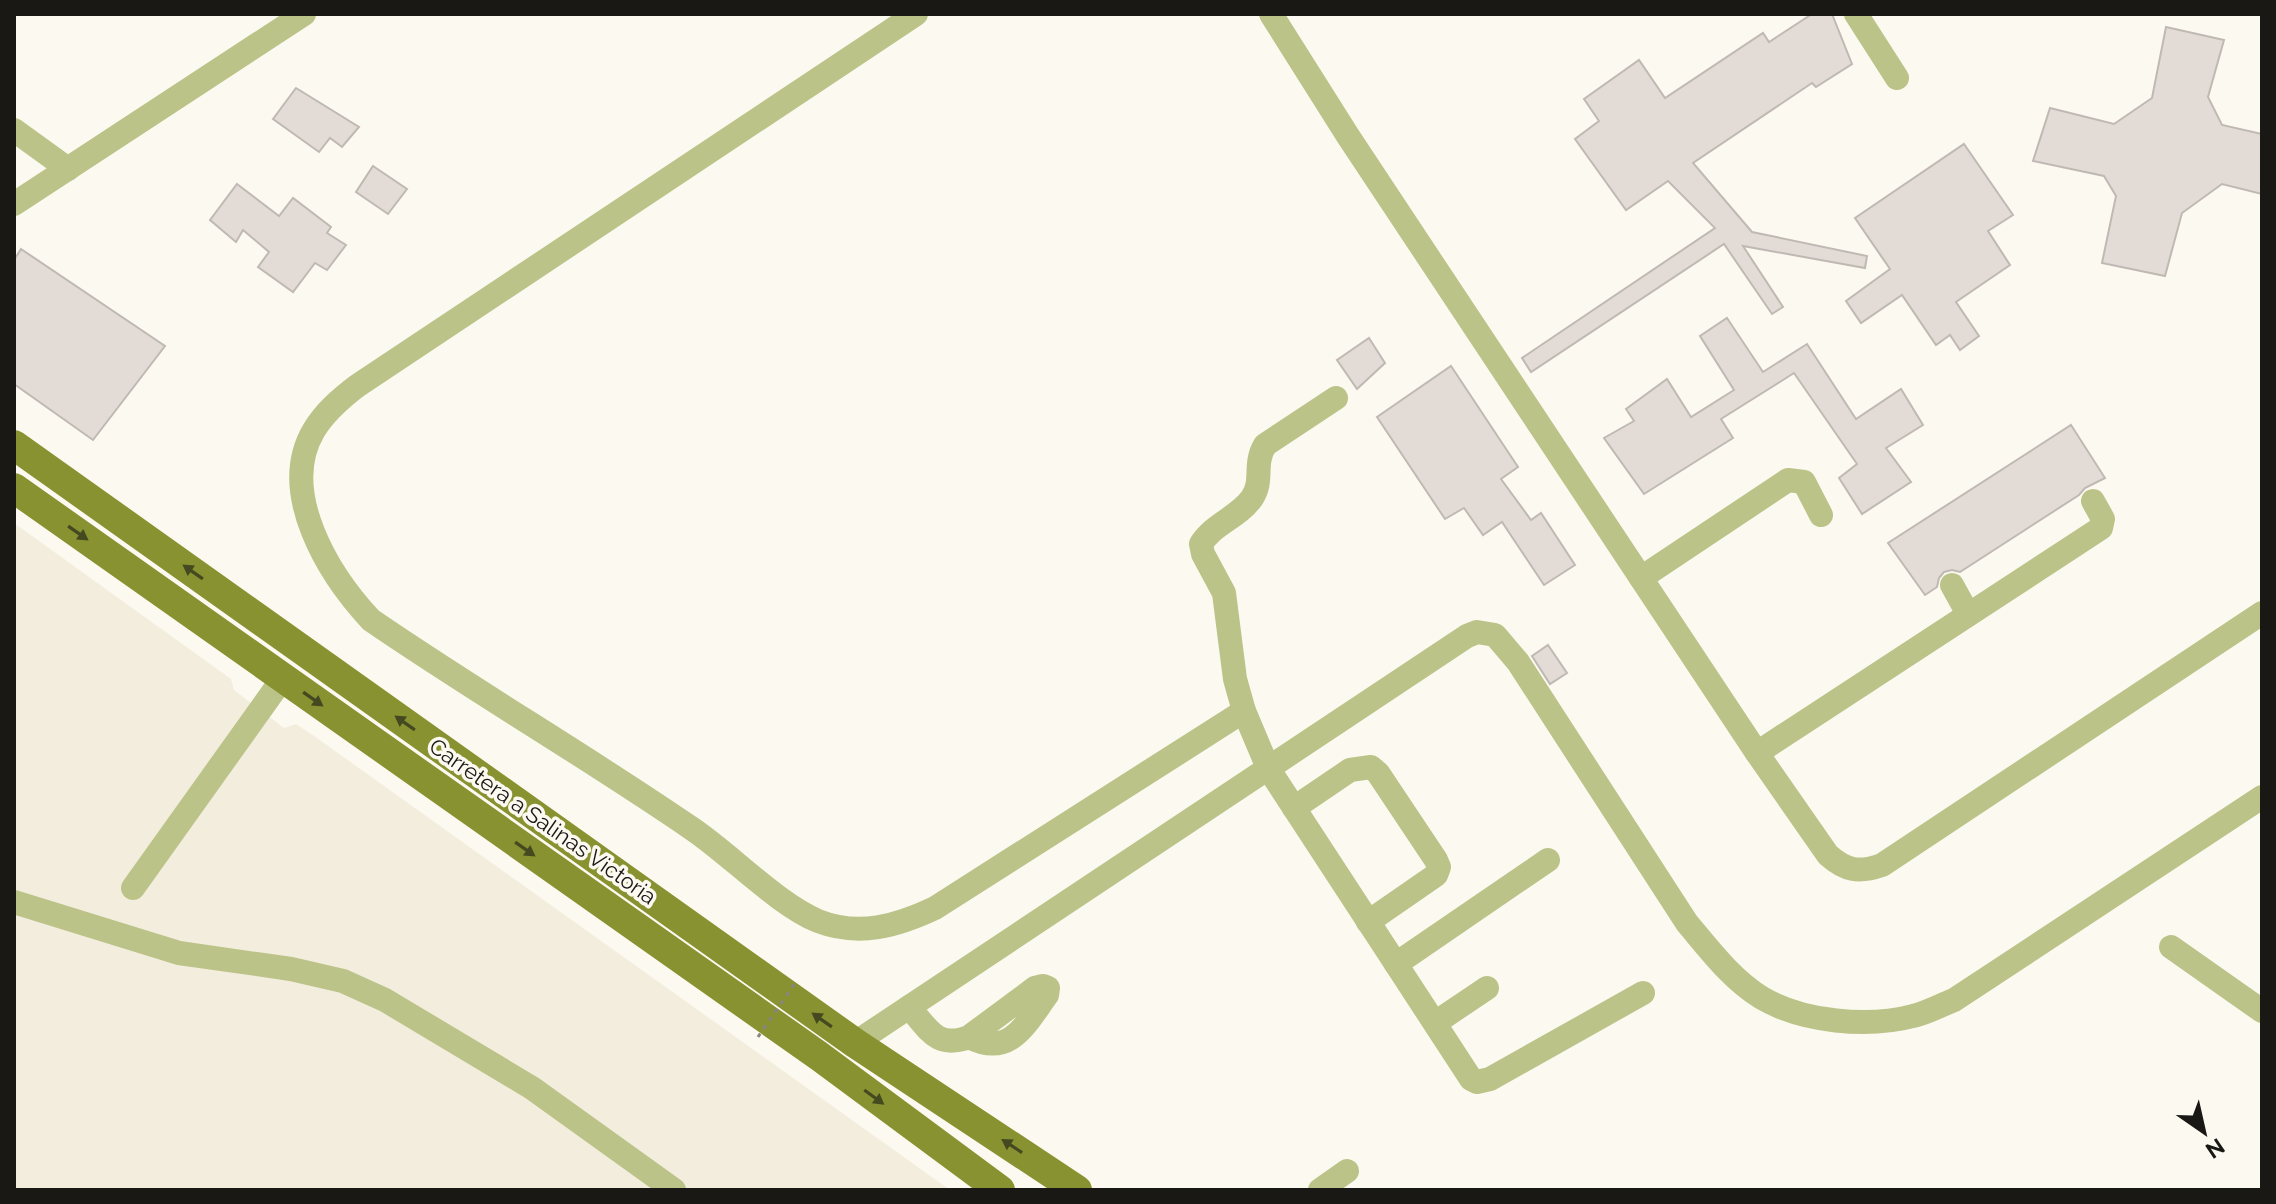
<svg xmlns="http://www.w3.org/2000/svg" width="2276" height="1204" viewBox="0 0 2276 1204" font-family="Raleway,sans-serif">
  <rect width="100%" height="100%" fill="#fcf9f0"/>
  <!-- built -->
  <polygon fill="#f3eddd" points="14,523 231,679 234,690 284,728 296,724 314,736 950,1190 14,1190"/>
  <!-- building -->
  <g fill="#e3dcd6" stroke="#c0b9b3" stroke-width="2">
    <polygon points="1812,14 1832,14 1852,64 1816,87 1812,83 1693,163 1752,232 1867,256 1865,268 1743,246 1783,307 1772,314 1724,244 1531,372 1522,358 1715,228 1668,181 1626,210 1575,139 1599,121 1584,99 1639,60 1665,98 1763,33 1769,42"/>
    <polygon points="2166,27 2224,40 2208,97 2222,125 2262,134 2262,194 2222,184 2182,213 2165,276 2102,263 2116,196 2104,176 2033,161 2050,108 2114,124 2152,98"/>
    <polygon points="296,88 359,127 342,147 330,138 319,152 273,119"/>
    <polygon points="1964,144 2013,215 1988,231 2010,265 1956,302 1979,336 1960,350 1950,335 1936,345 1902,295 1861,323 1846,301 1890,269 1855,218"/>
    <polygon points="373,166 407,189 388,214 356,192"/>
    <polygon points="237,184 279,216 293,198 331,227 327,233 346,245 327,270 315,263 293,292 258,267 269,252 243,230 236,242 210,220"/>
    <polygon points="21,249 165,346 93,440 14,384 14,260"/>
    <polygon points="1727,318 1763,372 1807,344 1856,419 1901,389 1923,425 1886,448 1911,482 1862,514 1839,478 1857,464 1794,373 1721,419 1733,438 1644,494 1604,438 1634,421 1626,409 1667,379 1691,417 1734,390 1700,336"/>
    <polygon points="1369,338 1385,363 1357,389 1337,360"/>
    <polygon points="1451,366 1518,467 1501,479 1531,520 1541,513 1575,565 1544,585 1502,522 1483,535 1464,508 1445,519 1377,417"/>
    <polygon points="2071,425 2105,478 2085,488 2079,495 1960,572 1952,570 1944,572 1939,578 1937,587 1925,595 1888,543"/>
    <polygon points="1548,645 1567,673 1550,684 1532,656"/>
  </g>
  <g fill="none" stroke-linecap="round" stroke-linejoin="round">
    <!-- minor -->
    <g stroke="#bbc388" stroke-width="24">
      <path d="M916 14 357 386C340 399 325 412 314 430 277 492 329 575 371 620 476 692 586 756 691 828 730 854 777 904 818 921 859 937 897 926 935 908L1244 711"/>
      <path d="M1271 14 1348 136 1757 753 1828 855C1846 871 1859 873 1882 865L2262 613"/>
      <polyline points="1856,14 1897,78"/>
      <polyline points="14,130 68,169"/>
      <polyline points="14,204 304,14"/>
      <path d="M1336 398 1265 445C1253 465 1264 480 1252 498 1239 517 1213 524 1201 544L1203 554 1224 593 1235 679 1244 711 1268 768 1396 964"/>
      <polyline points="1641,578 1788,480 1804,482 1821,515"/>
      <polyline points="1952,585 1968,614"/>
      <polyline points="1757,753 2101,528 2103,519 2093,501"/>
      <polyline points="1294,808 1350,770 1371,767 1378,773 1436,860 1439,867 1436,875 1368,922"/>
      <polyline points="1548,860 1396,964 1471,1079 1477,1082 1490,1079 1643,993"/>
      <polyline points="133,888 283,678"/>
      <polyline points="14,902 179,953 291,969 343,981 385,1000 532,1088 674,1190"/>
      <polyline points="2171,947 2262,1011"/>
      <path d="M909 1007C929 1030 937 1049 969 1037L1035 988 1043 986 1048 988 1047 995C1025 1025 1010 1058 969 1037"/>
      <polyline points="1435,1023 1487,988"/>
      <path d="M855 1043 1467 636 1477 632 1495 635 1518 662 1687 923C1709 949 1732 980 1762 998 1803 1022 1868 1028 1913 1016 1927 1013 1941 1005 1954 1000L2262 797"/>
      <polyline points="1320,1190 1347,1171"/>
    </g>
    <!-- major -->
    <g stroke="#889231" stroke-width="30">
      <polyline points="14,445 855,1043 1077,1190"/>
      <polyline points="14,488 819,1056 1000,1190"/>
    </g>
    <!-- path-bridge -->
    <polyline stroke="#888680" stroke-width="3" stroke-dasharray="4 6" stroke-linecap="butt" points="758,1037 795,983"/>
  </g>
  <!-- one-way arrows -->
  <defs><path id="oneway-solid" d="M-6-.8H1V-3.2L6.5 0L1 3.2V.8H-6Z" transform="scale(2)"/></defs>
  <g fill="#454920">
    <use href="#oneway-solid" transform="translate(78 533) rotate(35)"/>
    <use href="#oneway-solid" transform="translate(193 572) rotate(-145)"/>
    <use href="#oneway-solid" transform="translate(313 699) rotate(35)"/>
    <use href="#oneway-solid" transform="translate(405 723) rotate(-145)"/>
    <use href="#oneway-solid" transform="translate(525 849) rotate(35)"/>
    <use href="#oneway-solid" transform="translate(822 1020) rotate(-145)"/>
    <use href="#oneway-solid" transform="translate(874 1097) rotate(36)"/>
    <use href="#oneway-solid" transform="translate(1012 1146) rotate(-147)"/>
  </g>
  <g text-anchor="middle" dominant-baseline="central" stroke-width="7" stroke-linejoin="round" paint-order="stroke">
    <!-- street labels -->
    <g font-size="22" fill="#191815" stroke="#fcf9f0">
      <text transform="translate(543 821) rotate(35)">Carretera a Salinas Victoria</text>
    </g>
  </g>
  <!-- border -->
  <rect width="2276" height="1204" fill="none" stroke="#191815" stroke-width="32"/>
  <!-- north arrow -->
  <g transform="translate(2204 1132) rotate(146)" stroke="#fcf9f0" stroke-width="6" paint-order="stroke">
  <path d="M0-6L14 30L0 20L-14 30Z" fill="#191815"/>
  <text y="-12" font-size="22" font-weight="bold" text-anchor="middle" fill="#191815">N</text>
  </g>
</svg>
